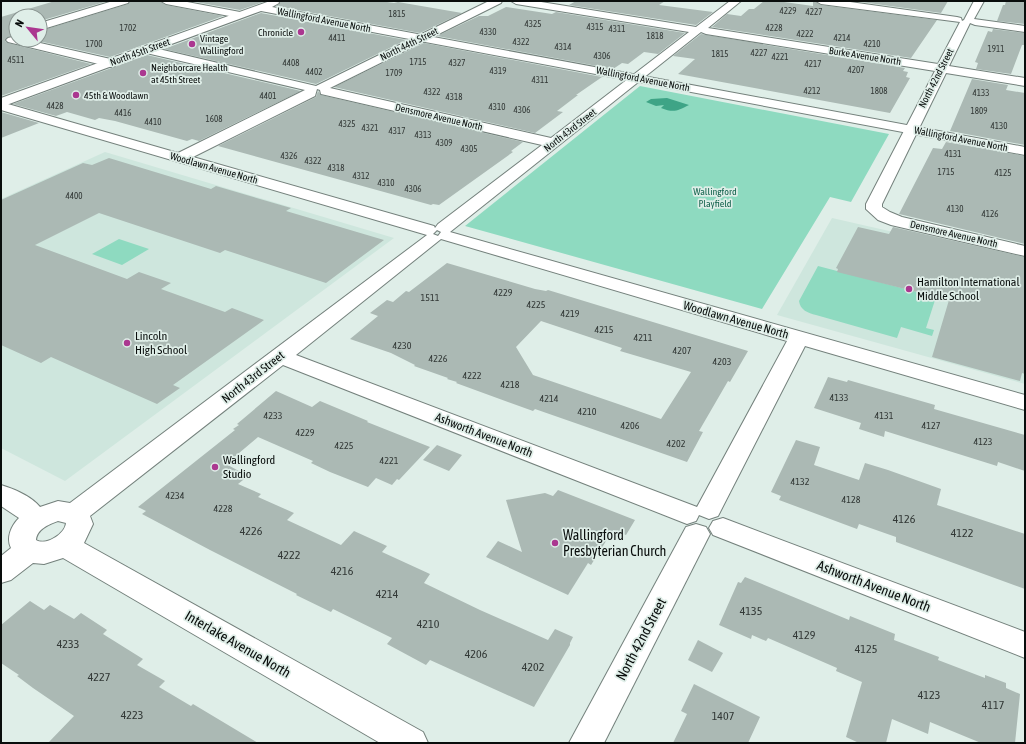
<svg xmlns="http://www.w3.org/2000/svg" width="1026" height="744" viewBox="0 0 1026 744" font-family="'Asap Condensed',sans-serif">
  <rect width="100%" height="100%" fill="#dfeee8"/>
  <!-- built -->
  <g fill="#cee6dd">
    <polygon points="105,152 394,238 65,481 1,448 1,199"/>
    <polygon points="832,218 1025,262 1025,384 777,315"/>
  </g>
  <!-- green -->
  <g fill="#8edac0">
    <polygon points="640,86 889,134 851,202 830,197 762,309 465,226"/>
    <polygon points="119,239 149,249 122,265 92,254"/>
    <path d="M818 266 936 297 926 328 934 330 932 336 901 327 897 338 816 315C808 313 800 310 799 301Z"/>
  </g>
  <!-- water -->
  <path fill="#3ea486" d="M667 98 689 105C677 111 674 113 661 108L664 105 656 106 646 102 651 99Z"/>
  <!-- building -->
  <g fill="#abb9b4" fill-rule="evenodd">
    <polygon points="55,1 108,1 40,21 40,16 16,16 16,36 8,37 5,41 8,43 91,64 1,96 1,17"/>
    <polygon points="130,1 160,1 166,5 223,16 110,57 34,40 40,40 40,31 128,4"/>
    <polygon points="190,1 266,1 240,10"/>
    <polygon points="280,1 380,1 394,3 398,2 462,13 420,33 276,6 280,3"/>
    <polygon points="576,1 665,1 659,5 713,12 696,25 569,5"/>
    <polygon points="764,1 777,1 813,6 813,1 815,1 821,5 937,20 911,58 712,27 727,14 741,16 749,9 754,9"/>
    <polygon points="854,1 948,1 941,13"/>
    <polygon points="1006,1 1025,1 1025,24 997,21 1003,5 1005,5"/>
    <polygon points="506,7 552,14 556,12 685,33 658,54 644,52 628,64 622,63 613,69 437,36 479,16 488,16"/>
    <polygon points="261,13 406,40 316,84 164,49"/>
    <polygon points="993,29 1025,33 1025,45 1022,45 1011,74 976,69 978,63 975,62 988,31 992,32"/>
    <polygon points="701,34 905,68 903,71 908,72 906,77 910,78 890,113 678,74 695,59 673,56"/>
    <polygon points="424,43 602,77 576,95 578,95 557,111 563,112 535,133 334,87"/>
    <polygon points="147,55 301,91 199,141 192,139 187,141 115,121 99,118 95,120 67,112 56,116 13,104"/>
    <polygon points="972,79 1008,85 1006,90 1025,93 1025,145 950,131"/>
    <polygon points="318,91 321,95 523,142 511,151 513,152 439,205 433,204 431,205 218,146 316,97"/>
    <polygon points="1,112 39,123 1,138"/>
    <polygon points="946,142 1025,156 1025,244 899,214 933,148 942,149"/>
    <polygon points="109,158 211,189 216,186 291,208 286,211 384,240 326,283 225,250 220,253 99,213 35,245 127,279 139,272 171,283 161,289 225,312 232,308 264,320 173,385 180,388 157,404 51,357 41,363 1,345 1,200 83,163 92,165"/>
    <polygon points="858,227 889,234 893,227 1025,257 1025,374 1022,373 1020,381 932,357 949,300 837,272 838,269 836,268"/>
    <path d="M447 263 535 289 546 291 548 290 748 351 730 382 728 381 699 431 703 432 687 462 535 409 533 411 456 383 457 382 447 379 448 378 414 366 415 365 391 353 350 339 378 316 370 313 387 300 393 302 406 291 409 292ZM541 321 622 348 620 351 691 372 661 419 621 405 533 375 516 347Z"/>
    <polygon points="828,377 847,382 848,380 935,405 934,409 1025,435 1025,471 998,462 997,466 885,431 884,437 859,429 861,423 814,408"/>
    <polygon points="276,391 312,407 320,401 368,421 367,422 430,447 399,480 397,479 392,485 376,478 368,487 330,472 311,463 313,461 258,437 226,464 248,476 238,484 261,494 258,497 294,513 287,520 341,545 354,531 387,546 382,552 430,574 424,583 480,610 548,640 555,629 573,637 570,643 570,645 534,707 430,660 426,665 387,644 392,638 333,609 331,612 296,595 297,594 210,550 142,514 146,511 138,507 235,430 233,429 239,425 237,424"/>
    <polygon points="796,440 820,447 814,465 859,480 865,463 888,470 941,489 937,505 1025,534 1025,589 896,542 896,537 859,524 857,529 779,500 781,496 771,492"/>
    <polygon points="437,445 462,455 449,471 423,460"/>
    <polygon points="558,490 635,520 626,535 613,530 591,565 588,563 568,595 486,557 498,541 522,552 506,500 545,493 553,496"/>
    <polygon points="745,577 849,620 850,616 895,634 894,640 939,657 938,660 985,678 985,675 1006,683 1006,688 1020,694 1015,743 981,743 930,722 928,734 892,719 886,743 859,743 846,737 862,682 836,671 837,668 768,638 766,641 752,635 751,639 719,625 738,582 741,583"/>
    <polygon points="30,601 44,610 50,605 74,619 81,613 107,630 103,634 143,659 137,665 165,681 159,687 191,706 193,704 258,743 48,743 74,716 33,688 17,676 19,675 1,663 1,625"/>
    <polygon points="698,640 723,653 712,672 688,660"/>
    <polygon points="694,684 760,717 748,743 673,743 687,714 681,711"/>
  </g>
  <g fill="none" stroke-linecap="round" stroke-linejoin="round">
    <defs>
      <g id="street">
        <polygon points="113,1 129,1 128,3 40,30 40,23"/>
        <polygon points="161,1 182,1 240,12 245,15 240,18 166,4"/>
        <path d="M489 1H502L501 3 330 88 551 138 689 32 516 4 511 1H535L696 27 730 1H741L708 28 938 64 960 22 821 4 816 1H843L957 17 961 18 962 21 964 20 974 1H984L974 19 1025 26V32L975 25 970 23 949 66 1025 78V86L946 73 882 204V207L890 212 902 217 1025 246V256L891 225 878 220 866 209V204L935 71 706 34 701 32 450 232 1025 395V410L805 346 718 516 709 519 699 515 696 521 687 524 283 365 90 516 93 524 84 543 423 732 428 743H380L63 558 44 564 33 563 11 580 1 583V556L11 548C6 538 11 526 19 518L1 506V485C14 489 31 496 40 507L58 501 70 503 427 235 1 110V102L178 153 305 90 142 52 140 50 142 48 146 46 316 86ZM317 89 320 90 321 94 542 145 438 224 435 228 434 226 193 157 315 96ZM437 230 441 232 438 236 433 234ZM441 239 787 341 697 507 296 355ZM58 521 66 523C65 534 46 546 36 540 37 529 48 525 58 521Z"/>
        <polygon points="12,37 16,38 16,40 27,40 115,60 117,63 115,66 111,67 8,42 6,40 8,38"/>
        <polygon points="723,518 1025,632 1025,658 713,535 709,528 713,521"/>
        <polygon points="696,524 706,527 710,534 604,743 569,743 686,527"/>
      </g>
      <polygon id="secondary" points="270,1 278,1 279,3 272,7 1025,147 1025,155 261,11 1,107 1,98"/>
    </defs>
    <!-- street casing -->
    <use href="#street" stroke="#74817c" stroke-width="2"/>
    <!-- secondary casing -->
    <use href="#secondary" stroke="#74817c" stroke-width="2"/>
    <!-- street -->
    <use href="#street" fill="#fff" fill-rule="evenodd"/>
    <!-- secondary -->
    <use href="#secondary" fill="#fff" fill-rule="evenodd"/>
  </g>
  <!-- markers -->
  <g fill="#ab3790" stroke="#dfeee8" stroke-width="1.5">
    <circle cx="301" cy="32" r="4"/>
    <circle cx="192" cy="44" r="4"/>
    <circle cx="143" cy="73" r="4"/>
    <circle cx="76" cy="95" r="4"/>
    <circle cx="909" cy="289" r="4"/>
    <circle cx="127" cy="343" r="4"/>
    <circle cx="215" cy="467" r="4"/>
    <circle cx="555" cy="543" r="4"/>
  </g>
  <g text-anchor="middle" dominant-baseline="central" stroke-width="3.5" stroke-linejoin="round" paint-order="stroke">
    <!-- far-number labels -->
    <g font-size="9" fill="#323836">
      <text x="788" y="11">4229</text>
      <text x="814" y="12">4227</text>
      <text x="397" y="14">1815</text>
      <text x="533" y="24">4325</text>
      <text x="595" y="27">4315</text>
      <text x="128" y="28">1702</text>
      <text x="774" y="28">4228</text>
      <text x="617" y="29">4311</text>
      <text x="488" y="32">4330</text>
      <text x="805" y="34">4222</text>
      <text x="655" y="36">1818</text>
      <text x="337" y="38">4411</text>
      <text x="842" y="38">4214</text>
      <text x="521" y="42">4322</text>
      <text x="94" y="44">1700</text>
      <text x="872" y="44">4210</text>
      <text x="563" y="47">4314</text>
      <text x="996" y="49">1911</text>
      <text x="759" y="53">4227</text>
      <text x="720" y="54">1815</text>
      <text x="602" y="56">4306</text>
      <text x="780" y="57">4221</text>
      <text x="16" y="60">4511</text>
      <text x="418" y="62">1715</text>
      <text x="291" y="63">4408</text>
      <text x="457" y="63">4327</text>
      <text x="813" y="64">4217</text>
      <text x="856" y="70">4207</text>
      <text x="498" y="71">4319</text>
      <text x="314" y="72">4402</text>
      <text x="394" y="73">1709</text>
      <text x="540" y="80">4311</text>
      <text x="812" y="91">4212</text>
      <text x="879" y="91">1808</text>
      <text x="432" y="92">4322</text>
      <text x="981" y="93">4133</text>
      <text x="268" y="96">4401</text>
      <text x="454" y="97">4318</text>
      <text x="55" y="106">4428</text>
      <text x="497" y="107">4310</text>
      <text x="522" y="110">4306</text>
      <text x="979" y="111">1809</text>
      <text x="123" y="113">4416</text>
      <text x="214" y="119">1608</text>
      <text x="153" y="122">4410</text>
      <text x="347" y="124">4325</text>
      <text x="999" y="126">4130</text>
      <text x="370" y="128">4321</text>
      <text x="397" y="131">4317</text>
      <text x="423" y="135">4313</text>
      <text x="444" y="143">4309</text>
      <text x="469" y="149">4305</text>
      <text x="953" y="154">4131</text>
      <text x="289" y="156">4326</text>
      <text x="313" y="161">4322</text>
      <text x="336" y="168">4318</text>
      <text x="946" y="172">1715</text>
      <text x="1003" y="173">4125</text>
      <text x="361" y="176">4312</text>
      <text x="386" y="183">4310</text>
      <text x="413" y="189">4306</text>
      <text x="74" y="196">4400</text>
      <text x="955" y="209">4130</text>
      <text x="990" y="214">4126</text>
    </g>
    <!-- far-street labels -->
    <g font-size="10" fill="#090d0c" stroke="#dfeee8">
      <text transform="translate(324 20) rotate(11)">Wallingford Avenue North</text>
      <text transform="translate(409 44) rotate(-26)">North 44th Street</text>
      <text transform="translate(140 52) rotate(-20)">North 45th Street</text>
      <text transform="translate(865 56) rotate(9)">Burke Avenue North</text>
      <text transform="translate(936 78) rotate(-63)">North 42nd Street</text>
      <text transform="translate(643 79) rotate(11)">Wallingford Avenue North</text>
      <text transform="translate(439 117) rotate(13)">Densmore Avenue North</text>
      <text transform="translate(570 130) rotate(-38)">North 43rd Street</text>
      <text transform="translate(961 139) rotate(11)">Wallingford Avenue North</text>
      <text transform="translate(214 168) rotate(16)">Woodlawn Avenue North</text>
      <text transform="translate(954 234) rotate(13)">Densmore Avenue North</text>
    </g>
    <!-- far-poi labels -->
    <g font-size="10" fill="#090d0c" stroke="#dfeee8" text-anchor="start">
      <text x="293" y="32" text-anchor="end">Chronicle</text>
      <text x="200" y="38">Vintage<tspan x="200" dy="12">Wallingford</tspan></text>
      <text x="151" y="67">Neighborcare Health<tspan x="151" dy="12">at 45th Street</tspan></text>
      <text x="84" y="95">45th &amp; Woodlawn</text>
    </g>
    <!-- far-park labels -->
    <g font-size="10" fill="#14634e" stroke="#dfeee8">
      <text x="715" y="191">Wallingford<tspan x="715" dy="12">Playfield</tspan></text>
    </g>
    <!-- number labels -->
    <g font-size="10" fill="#323836">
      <text x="503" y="292">4229</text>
      <text x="430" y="297">1511</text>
      <text x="536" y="304">4225</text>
      <text x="570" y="313">4219</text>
      <text x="604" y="329">4215</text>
      <text x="643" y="337">4211</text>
      <text x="402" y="345">4230</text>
      <text x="682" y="350">4207</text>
      <text x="438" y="358">4226</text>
      <text x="722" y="361">4203</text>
      <text x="472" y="375">4222</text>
      <text x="510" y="384">4218</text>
      <text x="839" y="397">4133</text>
      <text x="549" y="398">4214</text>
      <text x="587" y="411">4210</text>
      <text x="273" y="415">4233</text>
      <text x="884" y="415">4131</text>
      <text x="630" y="425">4206</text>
      <text x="931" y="425">4127</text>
      <text x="305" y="432">4229</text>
      <text x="983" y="441">4123</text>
      <text x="676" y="443">4202</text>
      <text x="344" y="445">4225</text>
      <text x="389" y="460">4221</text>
      <text x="800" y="481">4132</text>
      <text x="175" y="495">4234</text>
      <text x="851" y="499">4128</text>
      <text x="223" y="508">4228</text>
    </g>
    <!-- poi labels -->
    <g font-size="12" fill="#090d0c" stroke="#dfeee8" text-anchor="start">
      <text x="917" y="282">Hamilton International<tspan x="917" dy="14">Middle School</tspan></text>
      <text x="135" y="336">Lincoln<tspan x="135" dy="14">High School</tspan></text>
      <text x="223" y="460">Wallingford<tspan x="223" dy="14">Studio</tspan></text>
    </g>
    <!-- street labels -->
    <g font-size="12" fill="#090d0c" stroke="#dfeee8">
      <text transform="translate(736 320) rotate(16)">Woodlawn Avenue North</text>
      <text transform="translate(253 377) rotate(-38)">North 43rd Street</text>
      <text transform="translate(484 435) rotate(21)">Ashworth Avenue North</text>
    </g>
    <!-- near-number labels -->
    <g font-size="12" fill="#323836">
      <text x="904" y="519">4126</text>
      <text x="251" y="531">4226</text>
      <text x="962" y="533">4122</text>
      <text x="289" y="555">4222</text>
      <text x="342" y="571">4216</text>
      <text x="387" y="594">4214</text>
      <text x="751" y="611">4135</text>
      <text x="428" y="624">4210</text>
      <text x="804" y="635">4129</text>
      <text x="68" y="644">4233</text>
      <text x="866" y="649">4125</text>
      <text x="476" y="654">4206</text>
      <text x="533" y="667">4202</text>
      <text x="99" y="677">4227</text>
      <text x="929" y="695">4123</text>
      <text x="993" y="705">4117</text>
      <text x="132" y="715">4223</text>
      <text x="723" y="716">1407</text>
    </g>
    <!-- near-poi labels -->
    <g font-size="14" fill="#090d0c" stroke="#dfeee8" text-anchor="start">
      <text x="563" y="535">Wallingford<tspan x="563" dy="16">Presbyterian Church</tspan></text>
    </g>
    <!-- near-street labels -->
    <g font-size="14" fill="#090d0c" stroke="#dfeee8">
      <text transform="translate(874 586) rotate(21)">Ashworth Avenue North</text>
      <text transform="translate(641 639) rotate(-62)">North 42nd Street</text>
      <text transform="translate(238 644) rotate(30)">Interlake Avenue North</text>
    </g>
  </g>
  <!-- border -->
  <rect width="1026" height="744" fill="none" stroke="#090d0c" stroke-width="4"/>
  <!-- north arrow -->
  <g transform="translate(28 28) rotate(299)"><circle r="19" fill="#dfeee8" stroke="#899490"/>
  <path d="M0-3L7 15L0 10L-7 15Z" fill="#ab3790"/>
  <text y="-6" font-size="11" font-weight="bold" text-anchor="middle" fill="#090d0c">N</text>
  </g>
</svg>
